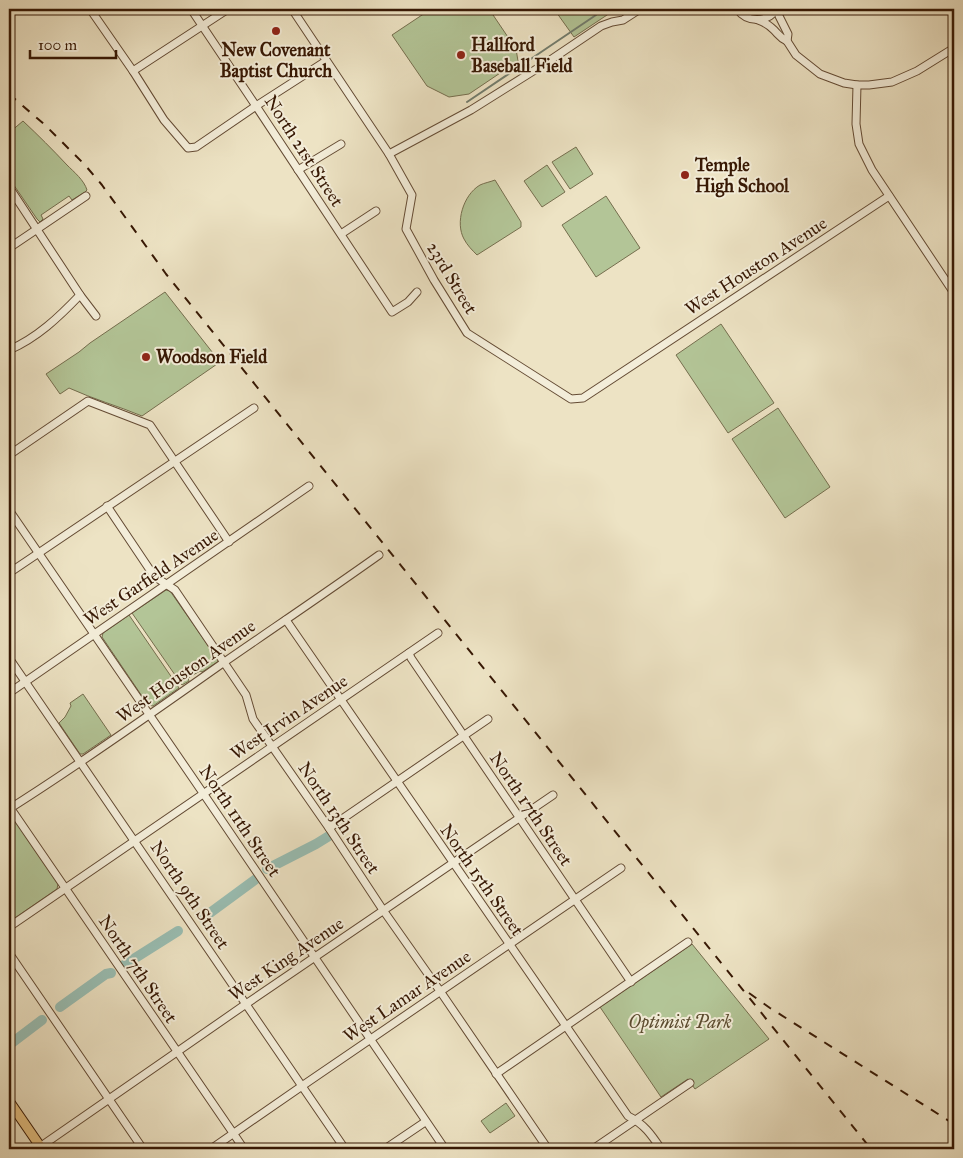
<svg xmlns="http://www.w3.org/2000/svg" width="963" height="1158" viewBox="0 0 963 1158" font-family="'IM FELL Great Primer',serif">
  <rect width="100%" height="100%" fill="#ede3c4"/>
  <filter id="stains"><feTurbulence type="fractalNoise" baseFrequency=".004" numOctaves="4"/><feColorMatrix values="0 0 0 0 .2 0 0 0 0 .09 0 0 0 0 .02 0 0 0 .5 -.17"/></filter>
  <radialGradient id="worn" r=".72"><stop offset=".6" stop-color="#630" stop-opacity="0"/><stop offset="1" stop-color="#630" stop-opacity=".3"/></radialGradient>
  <!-- green -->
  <g fill="#b3c597" stroke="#756e4e">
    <polygon points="431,9 489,9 516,49 518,61 469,94 449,97 427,86 392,35"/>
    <polygon points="554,9 616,9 574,37"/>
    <path d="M23 121C38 135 53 150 67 165 74 172 84 180 87 190L85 192 72 200 69 196 41 215 43 219 40 222 37 219 9 178V138L12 136 10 132Z"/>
    <polygon points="576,147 593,174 570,189 552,162"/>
    <polygon points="547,165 565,192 542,207 524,181"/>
    <path d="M495 180 521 222V227L477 255C472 250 467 245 464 239 455 223 463 195 480 185 484 183 490 182 495 180Z"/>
    <polygon points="606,196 640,248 596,277 562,225"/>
    <path d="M165 292 220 362 142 416C118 406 93 399 69 388L60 394 46 374 79 352 90 343Z"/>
    <polygon points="721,324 774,403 728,433 676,355"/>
    <polygon points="778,408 830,487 785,518 732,439"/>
    <polygon points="166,590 170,591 219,661 202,672 200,671 188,678 189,681 182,685 132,613"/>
    <polygon points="129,615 179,688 153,706 148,705 102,637 103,633"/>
    <polygon points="83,694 111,735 83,754 80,754 59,723 65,717 71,706 70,703"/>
    <polygon points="9,815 13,818 58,884 57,889 9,922"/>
    <polygon points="692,944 769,1039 695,1089 688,1079 661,1097 600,1007"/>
    <polygon points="506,1103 515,1116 490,1133 481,1121"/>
  </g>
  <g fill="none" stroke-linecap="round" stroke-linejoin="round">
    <!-- stream -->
    <polyline stroke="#727c6d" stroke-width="2" points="467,102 596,15"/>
    <!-- river -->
    <g stroke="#99beb3" stroke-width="10">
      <polyline points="267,869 316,844 329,836"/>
      <polyline points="203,918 256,879"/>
      <polyline points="124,965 178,931"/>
      <polyline points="60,1007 106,974 111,973"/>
      <polyline points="9,1045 42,1020"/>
    </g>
    <defs>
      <g id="minor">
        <polyline points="90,9 133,71 164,120 188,148 196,147 256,106 326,61"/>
        <polyline points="191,9 256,106 392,312 408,302 417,292"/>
        <polyline points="292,9 389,154 412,195 406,229 434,280 467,333 571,399 583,398 889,196"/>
        <path d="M737 9C747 23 767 23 777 9"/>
        <polyline points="779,9 779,16 788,34 787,41 796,55 820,74 844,83 857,85 869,85 892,82 917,71 954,48"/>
        <path d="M758 20C764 22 769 25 774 30 779 35 780 38 787 41"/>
        <polyline points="133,71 228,9"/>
        <polyline points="857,85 856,124 859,144 872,170 954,293"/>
        <polyline points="389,154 471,110 546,63 601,26 612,22 623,20 640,9"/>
        <polyline points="298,170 341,144"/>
        <polyline points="9,187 80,295 96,316"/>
        <polyline points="341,234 376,211"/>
        <polyline points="9,248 86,196"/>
        <path d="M9 350C37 338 59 317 80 295"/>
        <polyline points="9,455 88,401 150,425 229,542"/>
        <polyline points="107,506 154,576 175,590 246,695 253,719 329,828 383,910 440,991 548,1149"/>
        <polyline points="9,510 203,793 445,1149"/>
        <polyline points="9,573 254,408"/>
        <path d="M286 620 628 1116C644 1124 651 1134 661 1149"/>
        <polyline points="409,653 411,658 631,982"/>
        <polyline points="9,658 345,1149"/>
        <polyline points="9,693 309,486"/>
        <polyline points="9,806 244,1149"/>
        <path d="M9 809C82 763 152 713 223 663 275 627 327 592 379 555"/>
        <polyline points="329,828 488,719"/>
        <polyline points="9,927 438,633"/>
        <polyline points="9,953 143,1149"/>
        <polyline points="496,1074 688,942"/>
        <polyline points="37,1149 246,1004 553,795"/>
        <polyline points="211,1149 302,1086 621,868"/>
        <polyline points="385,1149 425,1122"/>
        <polyline points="593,1149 690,1083"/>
      </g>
      <polyline id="major" points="9,1101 42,1149"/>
    </defs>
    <!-- minor casing -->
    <use href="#minor" stroke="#644b34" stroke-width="9"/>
    <!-- major casing -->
    <use href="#major" stroke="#371804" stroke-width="11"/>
    <!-- minor -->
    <use href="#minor" stroke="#f3edd9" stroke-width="7"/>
    <!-- major -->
    <use href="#major" stroke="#e6c282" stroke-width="9"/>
    <!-- rail -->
    <g stroke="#371804" stroke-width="2" stroke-dasharray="9 9" stroke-linecap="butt">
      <polyline points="9,94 45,125 85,165 102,185 166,274 871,1149"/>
      <polyline points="749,993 770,1008 954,1124"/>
    </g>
  </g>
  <!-- markers -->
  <g fill="#8f2418" stroke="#f3edd9" stroke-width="2">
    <circle cx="276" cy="31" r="5"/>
    <circle cx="461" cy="55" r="5"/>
    <circle cx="685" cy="175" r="5"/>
    <circle cx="146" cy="357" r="5"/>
  </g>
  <g text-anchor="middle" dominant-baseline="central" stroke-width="4" stroke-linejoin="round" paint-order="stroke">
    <!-- poi labels -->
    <g font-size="18" font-weight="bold" fill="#371804" stroke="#f3edd9" text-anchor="start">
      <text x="471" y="45">Hallford<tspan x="471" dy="21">Baseball Field</tspan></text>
      <text x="276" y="50" text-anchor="middle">New Covenant<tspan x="276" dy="21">Baptist Church</tspan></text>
      <text x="695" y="165">Temple<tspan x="695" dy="21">High School</tspan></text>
      <text x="156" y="357">Woodson Field</text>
    </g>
    <!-- street labels -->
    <g font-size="18" fill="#371804" stroke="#f3edd9">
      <text transform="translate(304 151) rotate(57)">North 21st Street</text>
      <text transform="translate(756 266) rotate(-33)">West Houston Avenue</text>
      <text transform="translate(452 278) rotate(59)">23rd Street</text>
      <text transform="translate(151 577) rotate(-34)">West Garfield Avenue</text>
      <text transform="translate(186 671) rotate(-35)">West Houston Avenue</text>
      <text transform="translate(289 717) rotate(-34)">West Irvin Avenue</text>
      <text transform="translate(531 809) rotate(56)">North 17th Street</text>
      <text transform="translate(339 818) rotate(56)">North 13th Street</text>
      <text transform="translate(240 821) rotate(56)">North 11th Street</text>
      <text transform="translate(482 880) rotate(55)">North 15th Street</text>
      <text transform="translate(190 895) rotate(56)">North 9th Street</text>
      <text transform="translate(286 959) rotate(-34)">West King Avenue</text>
      <text transform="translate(138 969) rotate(56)">North 7th Street</text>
      <text transform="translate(407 996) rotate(-34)">West Lamar Avenue</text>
    </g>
    <!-- park labels -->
    <g font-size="18" font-style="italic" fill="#5c4c30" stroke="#f3edd9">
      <text x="680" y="1022">Optimist Park</text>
    </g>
  </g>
  <!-- margin -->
  <rect width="963" height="1158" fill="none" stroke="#ede3c4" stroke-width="30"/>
  <rect x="10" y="10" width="943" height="1138" fill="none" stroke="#371804" stroke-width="2.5"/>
  <rect x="15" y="15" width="933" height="1128" fill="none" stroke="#371804"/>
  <!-- scale -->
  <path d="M30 50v8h86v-8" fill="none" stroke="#371804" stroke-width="2.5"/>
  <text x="38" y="50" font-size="15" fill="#371804" stroke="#f3edd9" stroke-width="4" paint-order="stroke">100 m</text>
  <rect width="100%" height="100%" filter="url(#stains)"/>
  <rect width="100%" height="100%" fill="url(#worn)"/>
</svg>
